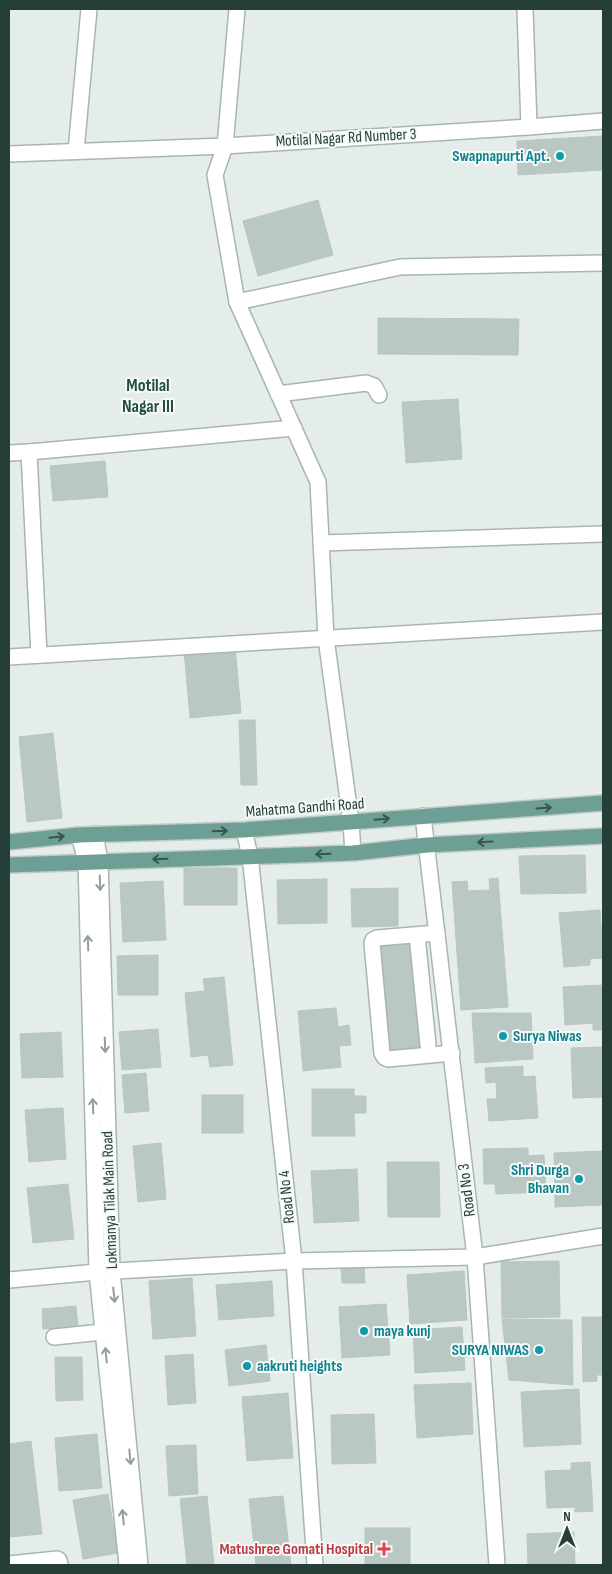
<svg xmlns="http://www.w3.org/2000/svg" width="612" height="1574" viewBox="0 0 612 1574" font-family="'Sofia Sans Condensed',sans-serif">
  <rect width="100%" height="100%" fill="#e5edea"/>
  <!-- building -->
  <g fill="#bac8c3" stroke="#b8c6c1">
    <polygon points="603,136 603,170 518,175 517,141"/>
    <polygon points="318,200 333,255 258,276 243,221"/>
    <polygon points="378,318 519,319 518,355 378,354"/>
    <polygon points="458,399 462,459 406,463 402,402"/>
    <polygon points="105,461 108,497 53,501 50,466"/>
    <polygon points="235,646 241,713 190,718 184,650"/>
    <polygon points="239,720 255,720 257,785 241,785"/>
    <polygon points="53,733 62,818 27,822 19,737"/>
    <polygon points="585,855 586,893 521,894 519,856"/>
    <rect x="184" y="868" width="53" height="37"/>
    <polygon points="498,878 508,1007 461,1010 452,882 467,881 468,891 490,890 489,879"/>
    <polygon points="327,879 327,923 278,924 277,880"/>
    <polygon points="163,881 166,940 123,942 120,883"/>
    <polygon points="398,888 398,926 352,927 351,889"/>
    <polygon points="600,910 603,958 590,959 590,965 564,967 559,913"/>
    <polygon points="410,938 421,1049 388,1053 375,942"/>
    <polygon points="158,955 158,995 118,995 117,956"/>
    <polygon points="224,977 233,1065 210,1067 208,1055 191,1057 185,993 205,991 203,979"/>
    <polygon points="603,985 603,1030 593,1030 593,1023 565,1025 563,987"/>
    <polygon points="336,1008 338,1027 349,1025 351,1045 339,1046 341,1067 303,1071 298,1011"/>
    <polygon points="472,1013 531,1013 533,1059 475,1063"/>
    <polygon points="158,1029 161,1067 122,1070 119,1032"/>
    <polygon points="61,1032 63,1077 22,1078 20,1034"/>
    <polygon points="603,1047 603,1097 573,1098 571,1048"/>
    <polygon points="523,1066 523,1077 535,1076 538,1118 489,1121 487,1099 497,1099 496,1082 486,1083 485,1068"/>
    <polygon points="146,1073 149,1111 125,1113 122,1075"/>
    <polygon points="312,1089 354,1089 354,1096 366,1096 366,1113 354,1113 355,1136 312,1136"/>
    <rect x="202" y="1095" width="41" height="38"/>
    <polygon points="63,1108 66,1159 29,1162 25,1110"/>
    <polygon points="161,1143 166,1199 138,1202 133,1146"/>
    <polygon points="528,1148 528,1156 544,1155 546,1192 496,1194 495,1184 484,1184 483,1149"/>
    <polygon points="603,1151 603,1205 555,1207 554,1153"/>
    <polygon points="387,1162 439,1162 440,1217 388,1217"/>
    <polygon points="357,1169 359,1221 314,1223 311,1171"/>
    <polygon points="68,1184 74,1239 33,1243 27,1188"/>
    <polygon points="559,1261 560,1317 502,1318 501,1262"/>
    <polygon points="364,1264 365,1283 342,1283 341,1265"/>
    <polygon points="464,1271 467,1320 410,1324 407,1275"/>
    <polygon points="192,1278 196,1336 153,1339 149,1281"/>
    <polygon points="272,1281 274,1316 219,1320 216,1285"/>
    <polygon points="386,1304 390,1355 342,1358 339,1307"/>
    <polygon points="76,1306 78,1327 43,1329 42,1309"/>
    <polygon points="582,1317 603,1317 603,1375 597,1375 597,1381 583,1382"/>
    <polygon points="502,1319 572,1320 573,1385 509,1380"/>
    <polygon points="462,1327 465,1370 415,1373 413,1330"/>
    <polygon points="266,1345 270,1381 229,1386 225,1350"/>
    <polygon points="193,1354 196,1403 168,1405 165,1356"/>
    <polygon points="55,1357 82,1357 83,1400 56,1401"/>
    <polygon points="471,1383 473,1434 417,1438 414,1385"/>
    <polygon points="579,1389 581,1444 524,1447 521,1392"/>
    <polygon points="288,1393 293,1458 247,1461 242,1397"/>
    <polygon points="374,1414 376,1463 332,1464 331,1415"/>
    <polygon points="97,1434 102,1488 59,1491 55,1438"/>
    <polygon points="31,1441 42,1534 9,1537 9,1444"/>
    <polygon points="196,1445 198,1494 169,1496 166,1446"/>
    <polygon points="590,1462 593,1511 575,1512 575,1507 547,1508 545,1471 571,1470 571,1463"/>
    <polygon points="108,1494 118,1553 83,1559 73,1500"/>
    <polygon points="207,1496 214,1565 187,1565 180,1499"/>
    <polygon points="283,1496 291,1565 256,1565 249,1499"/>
    <rect x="365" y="1528" width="45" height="37"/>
    <polygon points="574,1532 575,1565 528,1565 527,1534"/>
  </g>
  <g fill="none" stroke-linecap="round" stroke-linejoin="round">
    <defs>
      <g id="minor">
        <polyline points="237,9 225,146 529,127 603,121"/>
        <polyline points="525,9 529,127"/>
        <polyline points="76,151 89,9"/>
        <polyline points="9,154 225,146 215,175 237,302 318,482 326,638 351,822 353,853"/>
        <polyline points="237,302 400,267 603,263"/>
        <polyline points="278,394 366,383 374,386 379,395"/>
        <polyline points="9,453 29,452"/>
        <polyline points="321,543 603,534"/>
        <polyline points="39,655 29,452 294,428"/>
        <polyline points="9,657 603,622"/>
        <polyline points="423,816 475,1257 497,1565"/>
        <polyline points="244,830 250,856 294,1261 315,1565"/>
        <polyline points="95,834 100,861 112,1271 140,1565"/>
        <polyline points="79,835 86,861 97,1272 127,1565"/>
        <polyline points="437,933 377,938 373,940 372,943 382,1053 384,1057 388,1059 452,1053"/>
        <polyline points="417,935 428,1045"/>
        <polyline points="9,1280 97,1272 294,1261 475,1257 603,1236"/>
        <polyline points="54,1337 112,1331"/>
        <polyline points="9,1564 57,1559 59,1560 60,1565"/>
      </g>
      <g id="major">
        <polyline points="9,842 79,835 244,830 603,803"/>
        <polyline points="9,865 353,853 427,845 603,836"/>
      </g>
    </defs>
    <!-- minor casing -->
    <use href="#minor" stroke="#a8b5b1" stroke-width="18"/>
    <!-- major casing -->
    <use href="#major" stroke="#c2c9c7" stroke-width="18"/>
    <!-- minor -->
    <use href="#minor" stroke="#fff" stroke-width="15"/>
    <!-- major -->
    <use href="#major" stroke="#6d9f94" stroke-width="15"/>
  </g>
  <!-- one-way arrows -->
  <defs><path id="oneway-shaft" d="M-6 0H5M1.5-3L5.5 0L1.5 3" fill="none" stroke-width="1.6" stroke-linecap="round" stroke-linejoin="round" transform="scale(1.25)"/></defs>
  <g stroke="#37564f">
    <use href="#oneway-shaft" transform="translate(544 808) rotate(-4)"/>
    <use href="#oneway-shaft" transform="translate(382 819) rotate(-5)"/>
    <use href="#oneway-shaft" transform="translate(220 831) rotate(-2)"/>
    <use href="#oneway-shaft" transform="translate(57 837) rotate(-6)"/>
    <use href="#oneway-shaft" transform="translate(485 842) rotate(177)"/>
    <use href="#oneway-shaft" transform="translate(323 854) rotate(178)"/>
    <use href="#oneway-shaft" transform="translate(160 859) rotate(178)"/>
  </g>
  <g stroke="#929e9c">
    <use href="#oneway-shaft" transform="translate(100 883) rotate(88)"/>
    <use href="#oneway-shaft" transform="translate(88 943) rotate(-92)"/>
    <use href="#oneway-shaft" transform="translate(105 1045) rotate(88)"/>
    <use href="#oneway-shaft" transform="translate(93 1106) rotate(-92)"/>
    <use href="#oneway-shaft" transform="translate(114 1295) rotate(84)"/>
    <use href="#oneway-shaft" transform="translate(106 1355) rotate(-96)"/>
    <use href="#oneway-shaft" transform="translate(130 1457) rotate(85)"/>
    <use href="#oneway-shaft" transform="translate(123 1517) rotate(-96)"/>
  </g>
  <!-- markers -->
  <g fill="#0f9aa8" stroke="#f5faf8" stroke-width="2">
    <circle cx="560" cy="156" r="5"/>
    <circle cx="503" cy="1036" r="5"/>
    <circle cx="579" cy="1179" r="5"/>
    <circle cx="364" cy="1331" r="5"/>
    <circle cx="539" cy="1350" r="5"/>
    <circle cx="247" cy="1366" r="5"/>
  </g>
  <path fill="#e0444e" stroke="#f5faf8" stroke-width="2" d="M381.5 1541.5h5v5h5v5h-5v5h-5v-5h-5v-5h5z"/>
  <g text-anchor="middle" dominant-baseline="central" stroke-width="4" stroke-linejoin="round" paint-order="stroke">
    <!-- street labels -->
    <g font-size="16" fill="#253e38" stroke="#f5faf8">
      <text transform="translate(346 138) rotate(-3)">Motilal Nagar Rd Number 3</text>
      <text transform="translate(305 808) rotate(-4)">Mahatma Gandhi Road</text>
      <text transform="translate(467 1190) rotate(-97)">Road No 3</text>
      <text transform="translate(287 1197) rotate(-96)">Road No 4</text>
      <text transform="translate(110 1200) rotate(-92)">Lokmanya Tilak Main Road</text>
    </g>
    <!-- culture labels -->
    <g font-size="16" font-weight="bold" fill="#0d838f" stroke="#f5faf8" text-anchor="end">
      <text x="550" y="156">Swapnapurti Apt.</text>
      <text x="513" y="1036" text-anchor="start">Surya Niwas</text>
      <text x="569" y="1170">Shri Durga<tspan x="569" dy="18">Bhavan</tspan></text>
      <text x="374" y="1331" text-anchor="start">maya kunj</text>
      <text x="529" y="1350">SURYA NIWAS</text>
      <text x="257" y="1366" text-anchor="start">aakruti heights</text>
    </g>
    <!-- health labels -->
    <g font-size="16" font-weight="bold" fill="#be3a42" stroke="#f5faf8" text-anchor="end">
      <text x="373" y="1549">Matushree Gomati Hospital</text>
    </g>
    <!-- neighbourhood labels -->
    <g font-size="18" font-weight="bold" fill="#234e45" stroke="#f5faf8">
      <text x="148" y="385">Motilal<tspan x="148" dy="21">Nagar III</tspan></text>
    </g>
  </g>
  <!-- border -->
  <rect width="612" height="1574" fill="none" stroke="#253e38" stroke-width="20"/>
  <!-- north arrow -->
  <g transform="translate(567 1529)" stroke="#f5faf8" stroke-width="4" paint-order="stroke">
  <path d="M0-4L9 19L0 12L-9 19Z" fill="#253e38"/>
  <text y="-8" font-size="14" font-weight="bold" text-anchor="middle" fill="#253e38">N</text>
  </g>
</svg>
